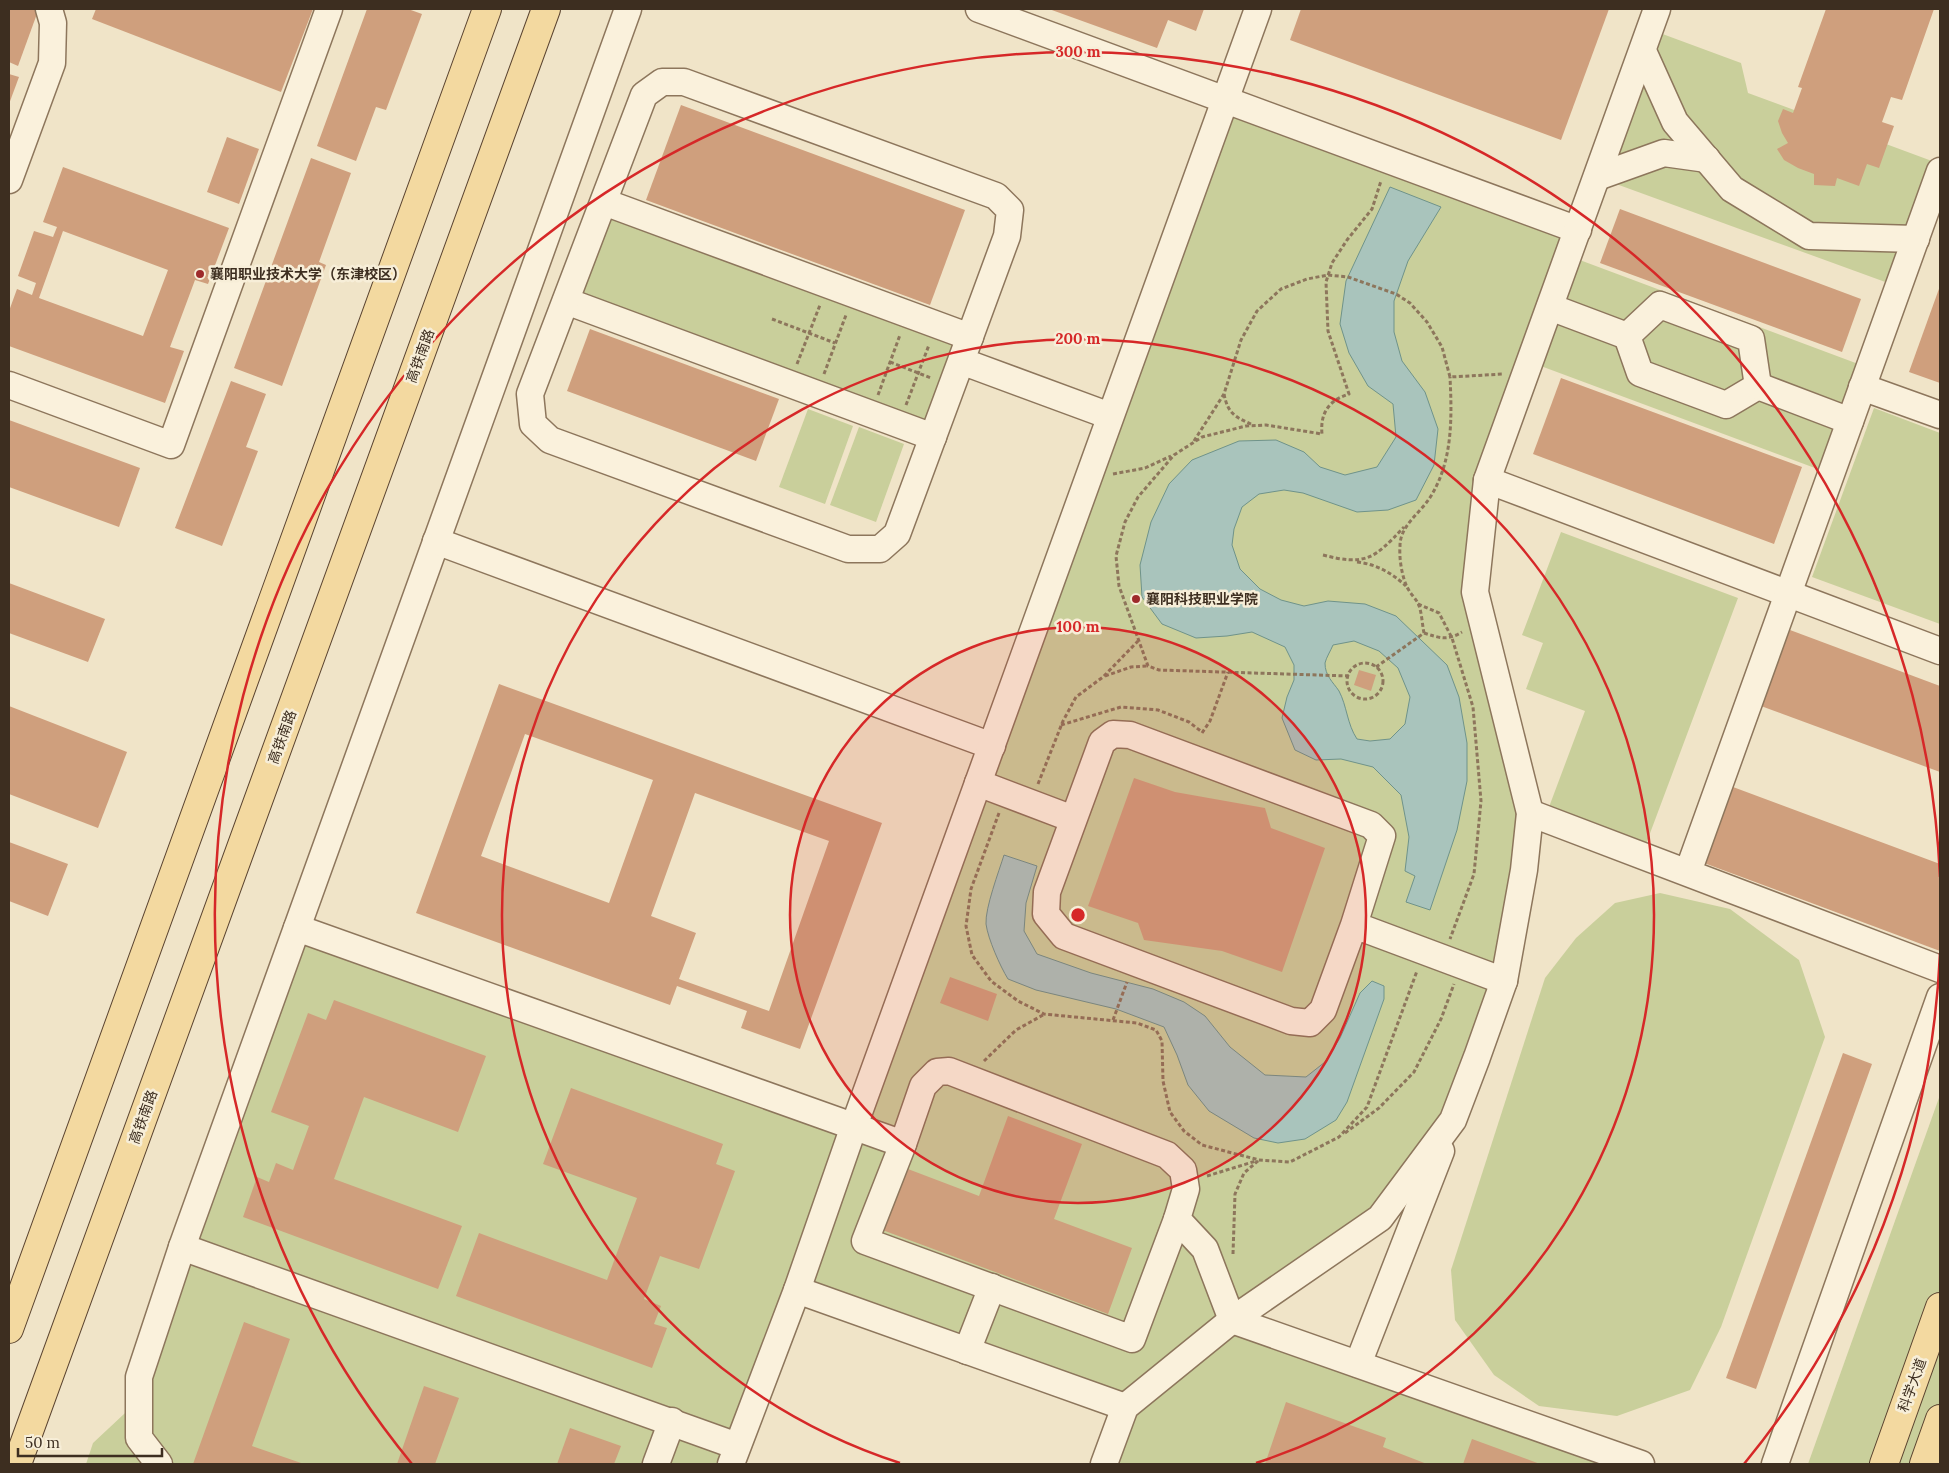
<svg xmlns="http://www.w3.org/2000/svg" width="1949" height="1473" viewBox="0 0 1949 1473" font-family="Lora,'Noto Sans SC',serif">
  <rect width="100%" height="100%" fill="#f0e4c8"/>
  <!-- green -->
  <g fill="#c9cf9b">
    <polygon points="1649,29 1741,63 1748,93 1940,164 1899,287 1597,177"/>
    <polygon points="1225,98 1578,230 1569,256 1869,368 1831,474 1530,362 1475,592 1530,813 1477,1057 1380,1218 1232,1320 1641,1464 1104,1464 1125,1407 797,1290 731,1464 86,1464 93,1443 139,1400 297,928 854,1125"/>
    <polygon points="604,202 970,337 933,437 566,301"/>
    <polygon points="1874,408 1940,433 1940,624 1812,577"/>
    <polygon points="808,409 853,426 825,504 779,487"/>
    <polygon points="859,427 904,444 876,522 830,505"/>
    <polygon points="1561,532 1738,598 1646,844 1549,807 1585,711 1526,689 1543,643 1522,635"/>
    <polygon points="1660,893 1730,909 1799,960 1825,1037 1721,1327 1690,1390 1617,1416 1539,1406 1494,1375 1455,1320 1451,1270 1545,978 1576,938 1615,903"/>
    <polygon points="1940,1095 1940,1464 1808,1464"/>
  </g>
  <!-- water -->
  <g fill="#a9c4bc" stroke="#6f938a" fill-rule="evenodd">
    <path d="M1390 187 1441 207 1408 261 1394 301V332L1402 361 1425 392 1438 429 1434 465 1416 500 1388 510 1357 512 1303 493 1284 490 1259 494 1242 507 1234 529 1232 545 1240 569 1260 589 1281 600 1304 606 1328 601 1365 604 1396 616 1447 665 1459 697 1467 743V781L1457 830 1430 910 1406 902 1415 876 1405 871 1409 837 1401 795 1373 767 1341 759 1316 760 1295 750 1282 718 1287 697 1294 680V665L1285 647 1252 632 1227 636 1196 638 1162 624 1142 597 1140 565 1151 522 1169 484 1192 460 1239 441 1276 440 1304 452 1320 467 1345 475 1377 467 1396 437 1393 404 1368 386 1349 353 1340 324 1346 281ZM1354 641 1379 651 1398 668 1410 697 1405 724 1390 739 1370 741 1357 739C1347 724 1347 706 1339 691 1333 682 1325 676 1325 663 1326 658 1331 650 1333 645Z"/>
    <path d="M1004 855 1037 866 1026 903 1024 931 1037 954 1091 973 1153 989 1184 1002 1205 1016 1230 1047 1265 1075 1306 1077 1325 1062 1340 1038 1360 993 1372 981 1384 986V999L1347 1102 1336 1120 1305 1139 1278 1143 1254 1138 1209 1111 1188 1085 1177 1055 1164 1027 1116 1009 1036 990 1008 979C1000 966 988 939 986 924 985 908 999 871 1004 855Z"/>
  </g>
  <!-- building -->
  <g fill="#cf9f7d" fill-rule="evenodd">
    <polygon points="9,9 33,9 38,11 18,66 9,62"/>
    <polygon points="96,9 313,9 281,92 92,19"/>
    <polygon points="367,9 408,9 422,14 386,110 376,107 356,161 317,146"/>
    <polygon points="1049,9 1204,9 1196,31 1168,20 1157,48"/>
    <polygon points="1301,9 1609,9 1561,140 1290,40"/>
    <polygon points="1826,9 1934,9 1902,100 1891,97 1882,122 1894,126 1879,168 1867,164 1859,186 1837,178 1835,186 1814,185 1814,174 1798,168 1784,160 1777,149 1788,143 1782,133 1778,121 1783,109 1793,113 1802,88 1798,87"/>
    <polygon points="9,74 19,77 9,104"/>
    <polygon points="681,105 965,210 930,305 646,200"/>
    <polygon points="227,137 259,149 239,204 207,192"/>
    <polygon points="311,158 351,173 319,262 326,265 282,386 234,368"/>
    <path d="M63 167 229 228 208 284 195 280 170 347 184 351 165 403 9 346V311L17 289 32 295 36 283 18 276 34 231 53 237 57 227 43 222ZM63 231 168 270 143 336 39 298Z"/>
    <polygon points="1620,209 1861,299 1842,352 1600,263"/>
    <polygon points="1940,286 1940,383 1909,372"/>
    <polygon points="590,329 779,399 756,461 567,391"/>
    <polygon points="1561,378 1802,467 1774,544 1533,454"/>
    <polygon points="231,381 266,394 246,447 258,451 222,546 175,528"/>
    <polygon points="9,420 140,468 119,527 9,487"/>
    <polygon points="9,583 105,619 88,662 9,633"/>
    <polygon points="1790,630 1940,686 1940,772 1761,706"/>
    <polygon points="1359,670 1376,675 1371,691 1354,685"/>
    <path d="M499 684 882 823 800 1049 741 1028 747 1011 677 986 670 1005 416 913ZM525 734 653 780 609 903 481 856ZM695 793 829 841 769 1011 679 979 696 933 651 916Z"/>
    <polygon points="9,706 127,752 98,828 9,794"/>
    <polygon points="1134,778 1175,792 1265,808 1271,828 1325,848 1282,972 1222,951 1144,940 1138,923 1088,906"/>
    <polygon points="1733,787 1940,864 1940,951 1704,863"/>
    <polygon points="9,842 68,864 48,916 9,901"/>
    <polygon points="950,977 997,994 988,1021 940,1003"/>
    <polygon points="334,1000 486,1056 458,1132 364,1097 334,1179 462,1226 438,1289 243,1217 257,1177 269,1182 276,1163 293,1170 309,1126 271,1112 308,1013 326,1020"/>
    <polygon points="1843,1053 1872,1064 1756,1389 1726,1378"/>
    <polygon points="571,1088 723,1144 716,1164 735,1171 699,1269 660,1256 644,1299 661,1306 654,1324 667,1328 652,1368 456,1296 479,1233 607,1280 637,1198 543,1164"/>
    <polygon points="1008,1116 1082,1144 1054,1219 1132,1248 1108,1314 877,1228 900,1166 979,1196"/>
    <polygon points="244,1322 290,1339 252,1446 304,1464 193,1464"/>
    <polygon points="424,1386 459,1398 435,1464 397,1464"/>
    <polygon points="1286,1402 1386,1438 1383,1447 1427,1464 1265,1464"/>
    <polygon points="570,1428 621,1446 614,1464 557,1464"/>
    <polygon points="1472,1439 1540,1464 1463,1464"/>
  </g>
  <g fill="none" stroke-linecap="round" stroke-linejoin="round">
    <defs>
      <g id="minor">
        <polyline points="628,9 182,1247 737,1446"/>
        <polyline points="979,9 1578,230"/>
        <polyline points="1643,51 1675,122 1732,189 1809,236 1916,239"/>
        <polyline points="1597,177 1664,153 1707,159"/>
        <polyline points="9,180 52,63 53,23 49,9"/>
        <polyline points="604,202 970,337"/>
        <polyline points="566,301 933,437"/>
        <polygon points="1660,305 1751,339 1758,386 1726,405 1640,373 1627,336"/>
        <polyline points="1550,307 1627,336"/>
        <polyline points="961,361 1007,236 1010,210 996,196 684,82 662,82 644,95 530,394 533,424 550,440 848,549 880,549 897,534 961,361 1110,416"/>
        <polyline points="9,385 171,445 329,9"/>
        <polyline points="1758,386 1850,421"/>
        <polyline points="1862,387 1940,415"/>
        <polyline points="1487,480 1940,651"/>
        <polyline points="436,541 992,746"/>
        <polyline points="978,783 1073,819"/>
        <polyline points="1530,813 1940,969"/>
        <polyline points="1688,872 1940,171"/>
        <polyline points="1354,925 1382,836 1371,825 1130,735 1113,734 1102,742 1047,892 1046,914 1064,936 1291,1021 1310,1023 1323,1010 1354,925 1504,981"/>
        <polyline points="297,928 903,1144 923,1086 937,1072 949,1071 1167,1155 1183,1170 1186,1189 1177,1219 1205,1249 1232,1320 1641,1464"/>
        <polyline points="903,1144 865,1241 1132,1339 1177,1219"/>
        <polyline points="797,1290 1125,1407"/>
        <polyline points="967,1351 992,1287"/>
        <polyline points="1358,1364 1441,1151"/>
        <polyline points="159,1464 139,1438 139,1377 182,1247"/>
        <polyline points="656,1464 672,1421"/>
        <polyline points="731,1464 797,1290 854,1126 1258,9"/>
        <polyline points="1104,1464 1125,1407 1232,1320 1380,1218 1453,1120 1477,1057 1504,981 1524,870 1530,813 1475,592 1487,480 1657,9"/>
        <polyline points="1775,1464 1940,997"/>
      </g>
      <g id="major">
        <polyline points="9,1329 487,9"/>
        <polyline points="17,1464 546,9"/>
        <polyline points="1884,1464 1940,1307"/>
        <polyline points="1924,1464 1940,1419"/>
      </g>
    </defs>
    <!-- minor casing -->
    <use href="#minor" stroke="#8d765c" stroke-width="29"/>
    <!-- major casing -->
    <use href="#major" stroke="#5b4430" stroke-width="30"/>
    <!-- path -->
    <g stroke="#8d765c" stroke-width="3" stroke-dasharray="4 2.5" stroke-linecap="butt">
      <polyline points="772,319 835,343"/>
      <polyline points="890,362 931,378"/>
      <polyline points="797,364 820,305"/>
      <polyline points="824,374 846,315"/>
      <path d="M1224 394C1228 414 1235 417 1253 425"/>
      <polyline points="878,395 900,335"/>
      <polyline points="906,405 929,345"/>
      <polyline points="1194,441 1224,394 1241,340 1257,311 1281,289 1307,279 1328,275 1348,277 1396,294 1410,303 1427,322 1442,347 1450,377 1503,374"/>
      <polyline points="1113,474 1145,468 1171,456"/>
      <path d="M1323 555C1366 566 1374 559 1404 527"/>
      <path d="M1357 562C1376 564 1392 573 1406 586"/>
      <polyline points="1418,604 1439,613 1452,638 1473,707 1481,801 1474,874 1450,939"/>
      <path d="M1424 633C1422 624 1422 612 1418 603 1415 598 1410 593 1407 587 1402 576 1399 559 1400 546 1400 526 1419 514 1429 499 1453 463 1452 418 1450 377"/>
      <circle cx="1365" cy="681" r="18"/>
      <path d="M1376 667 1424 633C1440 638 1447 641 1462 632"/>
      <polyline points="1105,676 1131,667 1148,666"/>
      <path d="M1349 676 1159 670 1148 666 1119 586 1116 556 1125 522 1138 497 1174 455 1202 437 1246 426 1266 425 1322 434C1320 413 1329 400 1349 394L1328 331 1326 282 1332 263 1347 240 1372 209 1381 181"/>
      <polyline points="1061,725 1121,707 1158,710 1189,722 1202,732"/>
      <polyline points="1202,733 1210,721 1228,672"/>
      <polyline points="1038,784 1063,721 1076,697 1103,677 1138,641"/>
      <polyline points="999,813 971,889 966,926 972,955 991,981 1018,1001 1044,1014 1137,1023 1156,1030 1162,1041 1163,1081 1170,1112 1184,1131 1202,1145 1259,1160 1290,1162 1339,1137 1367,1107 1417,971"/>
      <polyline points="1113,1020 1127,982"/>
      <polyline points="984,1061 1016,1030 1043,1015"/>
      <polyline points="1345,1133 1379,1108 1414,1072 1441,1019 1454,984"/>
      <polyline points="1207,1176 1256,1161"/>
      <polyline points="1233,1254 1235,1194 1244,1173 1259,1160"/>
    </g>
    <!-- minor -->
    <use href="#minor" stroke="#faf1dc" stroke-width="26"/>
    <!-- major -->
    <use href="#major" stroke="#f3d9a0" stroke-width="28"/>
  </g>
  <!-- distance rings -->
  <circle cx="1078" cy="915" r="288" fill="#d62828" fill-opacity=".12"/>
  <g fill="none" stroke="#d62828" stroke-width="2.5">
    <circle cx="1078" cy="915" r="288"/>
    <path d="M900 1463A576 576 0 1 1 1256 1463"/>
    <path d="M1940 953A863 863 0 0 1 1744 1464M412 1464A863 863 0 1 1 1940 877"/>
  </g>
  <!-- markers -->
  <g fill="#9e2a2b" stroke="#f7eed8" stroke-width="2">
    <circle cx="200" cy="274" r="5"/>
    <circle cx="1136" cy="599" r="5"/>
  </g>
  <g text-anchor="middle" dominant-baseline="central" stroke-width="5" stroke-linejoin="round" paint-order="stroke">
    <!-- poi labels -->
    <g font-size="14" font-weight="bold" fill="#3d2e20" stroke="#f7eed8" text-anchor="start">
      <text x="210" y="274">襄阳职业技术大学（东津校区）</text>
      <text x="1146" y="599">襄阳科技职业学院</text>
    </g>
    <!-- street labels -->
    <g font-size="14" fill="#3d2e20" stroke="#f7eed8">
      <text transform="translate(420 356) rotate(-70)">高铁南路</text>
      <text transform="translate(282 737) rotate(-70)">高铁南路</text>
      <text transform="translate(143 1117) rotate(-70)">高铁南路</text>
      <text transform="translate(1912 1385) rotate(-70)">科学大道</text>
    </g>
  </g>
  <circle cx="1078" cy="915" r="8" fill="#d62828" stroke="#f7eed8" stroke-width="2.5"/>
  <g font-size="15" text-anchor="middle" font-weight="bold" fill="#d62828" stroke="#f7eed8" stroke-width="5" stroke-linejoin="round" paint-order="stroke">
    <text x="1078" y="57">300 m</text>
    <text x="1078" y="344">200 m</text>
    <text x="1078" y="632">100 m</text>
  </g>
  <!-- border -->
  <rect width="1949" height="1473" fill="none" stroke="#3d2e20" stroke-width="20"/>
  <!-- scale -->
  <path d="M18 1448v8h144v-8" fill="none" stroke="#3d2e20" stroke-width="2.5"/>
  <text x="25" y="1448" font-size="15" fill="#3d2e20" stroke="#f7eed8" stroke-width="4" paint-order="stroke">50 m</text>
</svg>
